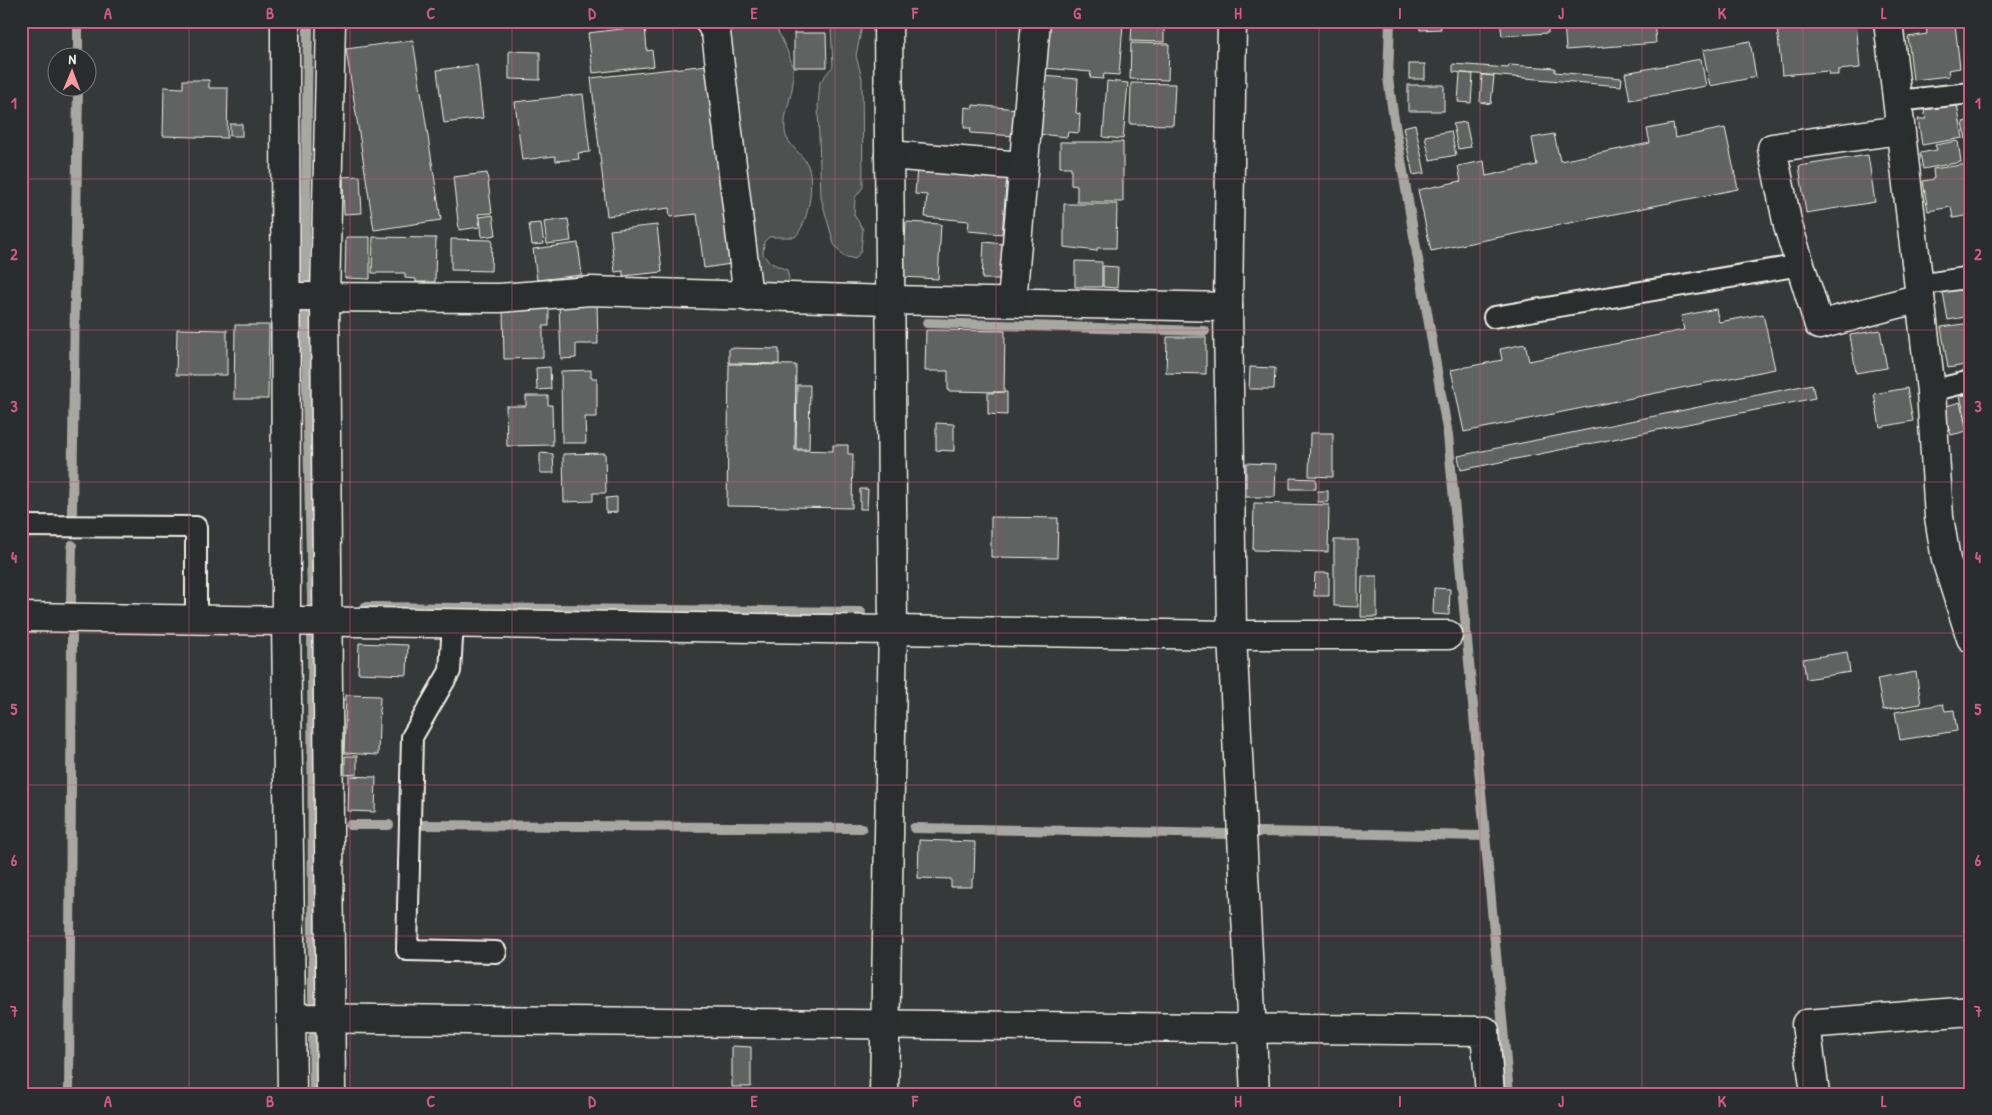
<svg xmlns="http://www.w3.org/2000/svg" width="1992" height="1115" viewBox="0 0 1992 1115" font-family="'Patrick Hand',sans-serif">
  <rect width="100%" height="100%" fill="#363939"/>
  <filter id="ink" filterUnits="userSpaceOnUse"><feTurbulence type="fractalNoise" baseFrequency=".02" numOctaves="2"/><feDisplacementMap in="SourceGraphic" scale="10" xChannelSelector="R" yChannelSelector="G"/><feConvolveMatrix kernelMatrix="1 2 1 2 8 2 1 2 1" color-interpolation-filters="sRGB"/></filter>
  <g filter="url(#ink)">
    <!-- green -->
    <g fill="#4e514f" stroke="#a1a19c">
      <path d="M725 21H773C781 40 796 61 793 82 792 97 783 115 785 131 786 146 806 155 809 169 814 187 808 224 795 237H769L764 242 763 254 769 262 787 270 789 279 783 287 758 286Z"/>
      <polygon points="834,21 863,21 856,56 862,78 863,187 855,198 854,215 863,229 861,251 855,259 843,256 834,244 821,198 818,106 820,82 833,66 831,27"/>
    </g>
    <g fill="none" stroke-linecap="round" stroke-linejoin="round">
      <!-- stream -->
      <g stroke="#a8a7a1" stroke-width="10">
        <polyline points="1390,21 1388,78 1393,113 1448,435 1509,1094"/>
        <polyline points="78,58 78,25"/>
        <polyline points="305,287 308,26"/>
        <polyline points="305,308 312,599 313,1000"/>
        <polyline points="927,323 1205,331"/>
        <polyline points="72,513 78,88"/>
        <polyline points="71,603 72,545"/>
        <polyline points="365,607 861,612"/>
        <polyline points="350,825 389,825"/>
        <polyline points="424,825 862,828"/>
        <polyline points="914,828 1227,834"/>
        <polyline points="1258,832 1486,836"/>
        <polyline points="313,1038 314,1094"/>
        <polyline points="69,1094 72,636"/>
      </g>
    </g>
    <!-- building -->
    <g fill="#616362" stroke="#f4f1e8">
      <polygon points="792,21 828,21 828,22 792,23"/>
      <polygon points="1047,21 1123,24 1119,75 1104,74 1103,79 1090,78 1091,72 1044,68"/>
      <polygon points="1419,21 1440,21 1441,29 1420,30"/>
      <polygon points="1500,21 1548,21 1548,33 1502,36"/>
      <polygon points="1564,21 1654,21 1656,43 1566,50"/>
      <polygon points="1841,21 1856,21 1860,68 1838,70 1838,75 1829,75 1828,71 1782,75 1777,27"/>
      <polygon points="1132,24 1164,25 1164,42 1131,41"/>
      <polygon points="1955,24 1960,68 1948,70 1949,76 1913,80 1908,37 1927,34 1926,27"/>
      <polygon points="645,26 647,51 652,50 654,66 593,73 588,33"/>
      <polygon points="794,33 826,33 827,67 794,67"/>
      <polygon points="1971,34 1971,70 1970,70 1966,35"/>
      <polygon points="413,40 441,220 374,230 346,49"/>
      <polygon points="1750,41 1756,77 1710,86 1703,50"/>
      <polygon points="1131,43 1169,44 1168,80 1130,79"/>
      <polygon points="509,51 540,52 540,80 509,79"/>
      <polygon points="1701,59 1706,86 1630,100 1625,73"/>
      <rect x="1409" y="64" width="16" height="15"/>
      <polygon points="1453,64 1508,68 1509,65 1555,68 1555,72 1622,78 1621,86 1453,72"/>
      <polygon points="477,65 483,118 444,123 437,70"/>
      <polygon points="708,65 731,264 704,268 697,214 670,217 669,208 607,216 591,78"/>
      <polygon points="1460,73 1473,74 1471,103 1458,102"/>
      <polygon points="1482,75 1494,76 1491,104 1480,102"/>
      <polygon points="1043,76 1078,79 1076,113 1080,114 1079,133 1068,132 1067,137 1038,134"/>
      <polygon points="183,80 209,80 209,88 228,88 227,138 163,136 164,87 183,88"/>
      <polygon points="1107,81 1128,83 1123,139 1103,137"/>
      <polygon points="1131,83 1175,84 1173,125 1130,124"/>
      <rect x="1408" y="85" width="36" height="26"/>
      <polygon points="583,94 590,152 578,153 579,159 556,161 555,156 522,160 515,102"/>
      <polygon points="973,105 1018,109 1016,136 970,133 971,128 964,128 965,107 973,108"/>
      <polygon points="1957,105 1963,138 1922,145 1918,119 1926,119 1924,110"/>
      <polygon points="1971,120 1971,170 1963,122"/>
      <polygon points="1466,122 1471,147 1458,149 1453,124"/>
      <rect x="230" y="124" width="12" height="12"/>
      <polygon points="1415,124 1425,173 1413,175 1403,127"/>
      <polygon points="1673,124 1675,138 1725,128 1738,189 1431,251 1418,190 1461,181 1458,166 1484,161 1486,176 1537,165 1532,138 1554,134 1560,161 1650,143 1647,129"/>
      <polygon points="1451,131 1456,155 1430,160 1425,136"/>
      <polygon points="1958,141 1961,162 1923,169 1920,153 1937,150 1935,145"/>
      <polygon points="1060,142 1123,142 1123,202 1077,202 1077,186 1071,185 1071,167 1060,167"/>
      <polygon points="1868,155 1875,202 1806,213 1799,166"/>
      <polygon points="1968,164 1971,182 1971,215 1953,218 1951,207 1928,211 1923,181 1934,179 1933,169"/>
      <polygon points="917,167 1007,175 1002,234 968,231 969,221 925,217 927,195 915,194"/>
      <polygon points="487,173 492,213 478,214 480,227 459,230 453,177"/>
      <polygon points="360,176 362,213 344,214 343,177"/>
      <polygon points="1064,204 1117,204 1116,248 1097,248 1097,251 1064,247"/>
      <polygon points="493,215 496,235 482,237 480,217"/>
      <polygon points="568,219 571,241 547,244 544,222"/>
      <polygon points="906,222 941,224 938,279 903,277"/>
      <polygon points="541,223 544,244 532,245 529,224"/>
      <polygon points="657,225 662,272 623,276 623,271 615,272 610,230"/>
      <polygon points="346,237 370,237 370,279 345,278"/>
      <polygon points="373,237 436,238 435,282 416,282 416,279 405,278 405,273 372,273"/>
      <polygon points="451,239 492,240 491,271 451,270"/>
      <polygon points="984,242 1004,244 1003,279 982,279"/>
      <polygon points="578,243 582,275 537,280 533,249"/>
      <polygon points="1075,261 1102,262 1102,287 1075,287"/>
      <polygon points="1103,266 1118,267 1117,288 1103,287"/>
      <polygon points="1971,288 1971,316 1948,320 1943,292"/>
      <polygon points="559,304 597,304 598,344 576,344 576,358 561,359"/>
      <polygon points="549,307 549,326 543,326 543,358 504,359 503,308"/>
      <polygon points="1716,309 1719,322 1763,314 1775,369 1464,432 1451,370 1502,360 1500,349 1525,344 1529,361 1684,330 1681,316"/>
      <polygon points="1971,323 1971,364 1948,368 1941,327"/>
      <polygon points="235,325 269,325 268,399 234,399"/>
      <polygon points="177,329 227,330 227,375 176,375"/>
      <polygon points="926,330 1005,331 1004,392 948,391 948,371 925,371"/>
      <polygon points="1880,330 1887,368 1856,373 1850,335"/>
      <polygon points="1167,337 1206,337 1206,374 1166,373"/>
      <polygon points="729,348 779,349 779,364 729,363"/>
      <polygon points="729,364 796,365 795,450 833,451 833,445 848,445 848,454 853,454 852,508 727,506"/>
      <polygon points="550,367 551,389 537,390 536,368"/>
      <polygon points="1250,367 1275,368 1274,389 1249,389"/>
      <polygon points="591,370 591,378 597,378 597,417 585,417 586,443 562,443 561,371"/>
      <polygon points="1812,384 1815,398 1461,470 1458,456"/>
      <polygon points="797,385 810,385 809,449 796,449"/>
      <polygon points="1907,388 1913,421 1880,427 1874,394"/>
      <polygon points="1007,392 1007,415 988,414 988,393"/>
      <polygon points="1971,394 1971,436 1970,436 1960,396"/>
      <polygon points="526,396 548,396 548,405 552,405 553,445 507,446 506,406 526,406"/>
      <polygon points="1960,402 1967,431 1951,435 1943,407"/>
      <polygon points="936,423 954,424 954,451 936,450"/>
      <polygon points="1310,433 1333,433 1333,477 1309,476"/>
      <polygon points="540,453 553,454 554,473 540,473"/>
      <polygon points="605,453 606,493 593,493 593,501 564,502 563,454"/>
      <polygon points="1246,463 1276,464 1275,497 1246,497"/>
      <polygon points="1290,478 1316,479 1316,489 1290,489"/>
      <polygon points="860,489 868,489 867,509 860,509"/>
      <rect x="1318" y="491" width="10" height="11"/>
      <polygon points="617,497 617,512 606,513 606,498"/>
      <polygon points="1254,503 1329,505 1328,552 1253,550"/>
      <polygon points="991,517 1058,518 1057,558 991,557"/>
      <polygon points="1334,540 1358,540 1358,607 1334,606"/>
      <polygon points="1315,573 1329,573 1329,596 1314,596"/>
      <polygon points="1362,576 1377,576 1377,617 1361,617"/>
      <polygon points="1434,588 1450,589 1449,615 1433,614"/>
      <polygon points="359,643 408,645 407,675 358,673"/>
      <polygon points="1847,652 1850,672 1806,679 1803,659"/>
      <polygon points="1916,672 1921,704 1883,710 1877,679"/>
      <polygon points="346,695 380,696 378,755 344,753"/>
      <polygon points="1943,704 1945,711 1954,710 1957,731 1900,740 1895,712"/>
      <polygon points="345,756 357,756 357,774 345,775"/>
      <polygon points="349,776 376,777 375,812 348,811"/>
      <polygon points="919,840 975,842 974,879 972,879 972,887 951,887 951,879 918,878"/>
      <polygon points="732,1046 751,1047 751,1087 732,1087"/>
    </g>
    <g fill="none" stroke-linecap="round" stroke-linejoin="round">
      <defs>
        <g id="lane">
          <polyline points="1897,101 1971,93"/>
          <polyline points="1919,285 1971,277"/>
          <polyline points="1494,317 1801,265"/>
          <polyline points="1931,391 1971,381"/>
          <polyline points="21,526 196,527 196,619"/>
          <polyline points="453,623 450,671 412,737 407,950 496,952"/>
        </g>
        <g id="street">
          <polyline points="285,21 286,620 292,1094"/>
          <polyline points="331,21 325,299 331,1094"/>
          <polyline points="709,21 716,33 748,297"/>
          <polyline points="1888,21 1931,391 1939,517 1946,560 1971,638"/>
          <polyline points="1900,130 1772,148 1788,226 1819,325 1920,298"/>
          <polyline points="889,155 1023,166"/>
          <polyline points="286,297 499,298 591,291 889,300 1228,307 1232,635 1255,1094"/>
          <polyline points="1012,302 1036,21"/>
          <polyline points="1228,307 1232,21"/>
          <polyline points="21,617 1232,635 1448,635"/>
          <polyline points="292,1018 1485,1031 1490,1094"/>
          <polyline points="884,1094 893,628 888,21"/>
          <polyline points="1815,1094 1806,1024 1971,1011"/>
        </g>
      </defs>
      <!-- lane casing -->
      <use href="#lane" stroke="#f4f1e8" stroke-width="24"/>
      <!-- street casing -->
      <use href="#street" stroke="#f4f1e8" stroke-width="31"/>
      <!-- lane -->
      <use href="#lane" stroke="#2a2d2e" stroke-width="20"/>
      <!-- street -->
      <use href="#street" stroke="#2a2d2e" stroke-width="28"/>
    </g>
  </g>
  <!-- grid -->
  <path fill="none" stroke="#d15985" stroke-width="1" stroke-opacity="0.55" d="M189 21V1094M350 21V1094M512 21V1094M673 21V1094M835 21V1094M996 21V1094M1157 21V1094M1319 21V1094M1480 21V1094M1642 21V1094M1803 21V1094M21 179H1971M21 330H1971M21 482H1971M21 633H1971M21 785H1971M21 936H1971"/>
  <!-- margin -->
  <rect width="1992" height="1115" fill="none" stroke="#2a2d2e" stroke-width="55"/>
  <!-- north arrow -->
  <g transform="translate(72 72) rotate(1)"><circle r="24" fill="#2a2d2e" stroke="#7b7b78"/>
  <path d="M0-4L9 19L0 12L-9 19Z" fill="#ff9aa2"/>
  <text y="-8" font-size="14" font-weight="bold" text-anchor="middle" fill="#f4f1e8">N</text>
  </g>
  <rect x="28" y="28" width="1936" height="1060" fill="none" stroke="#d15985" stroke-width="2"/>
  <g font-size="16" text-anchor="middle" font-weight="bold" fill="#d15985">
    <text x="108" y="19">A</text>
    <text x="270" y="19">B</text>
    <text x="431" y="19">C</text>
    <text x="592" y="19">D</text>
    <text x="754" y="19">E</text>
    <text x="915" y="19">F</text>
    <text x="1077" y="19">G</text>
    <text x="1238" y="19">H</text>
    <text x="1400" y="19">I</text>
    <text x="1561" y="19">J</text>
    <text x="1722" y="19">K</text>
    <text x="1884" y="19">L</text>
    <text x="14" y="109">1</text>
    <text x="1978" y="109">1</text>
    <text x="14" y="260">2</text>
    <text x="1978" y="260">2</text>
    <text x="14" y="412">3</text>
    <text x="1978" y="412">3</text>
    <text x="14" y="563">4</text>
    <text x="1978" y="563">4</text>
    <text x="14" y="715">5</text>
    <text x="1978" y="715">5</text>
    <text x="14" y="866">6</text>
    <text x="1978" y="866">6</text>
    <text x="14" y="1017">7</text>
    <text x="1978" y="1017">7</text>
    <text x="108" y="1107">A</text>
    <text x="270" y="1107">B</text>
    <text x="431" y="1107">C</text>
    <text x="592" y="1107">D</text>
    <text x="754" y="1107">E</text>
    <text x="915" y="1107">F</text>
    <text x="1077" y="1107">G</text>
    <text x="1238" y="1107">H</text>
    <text x="1400" y="1107">I</text>
    <text x="1561" y="1107">J</text>
    <text x="1722" y="1107">K</text>
    <text x="1884" y="1107">L</text>
  </g>
</svg>
